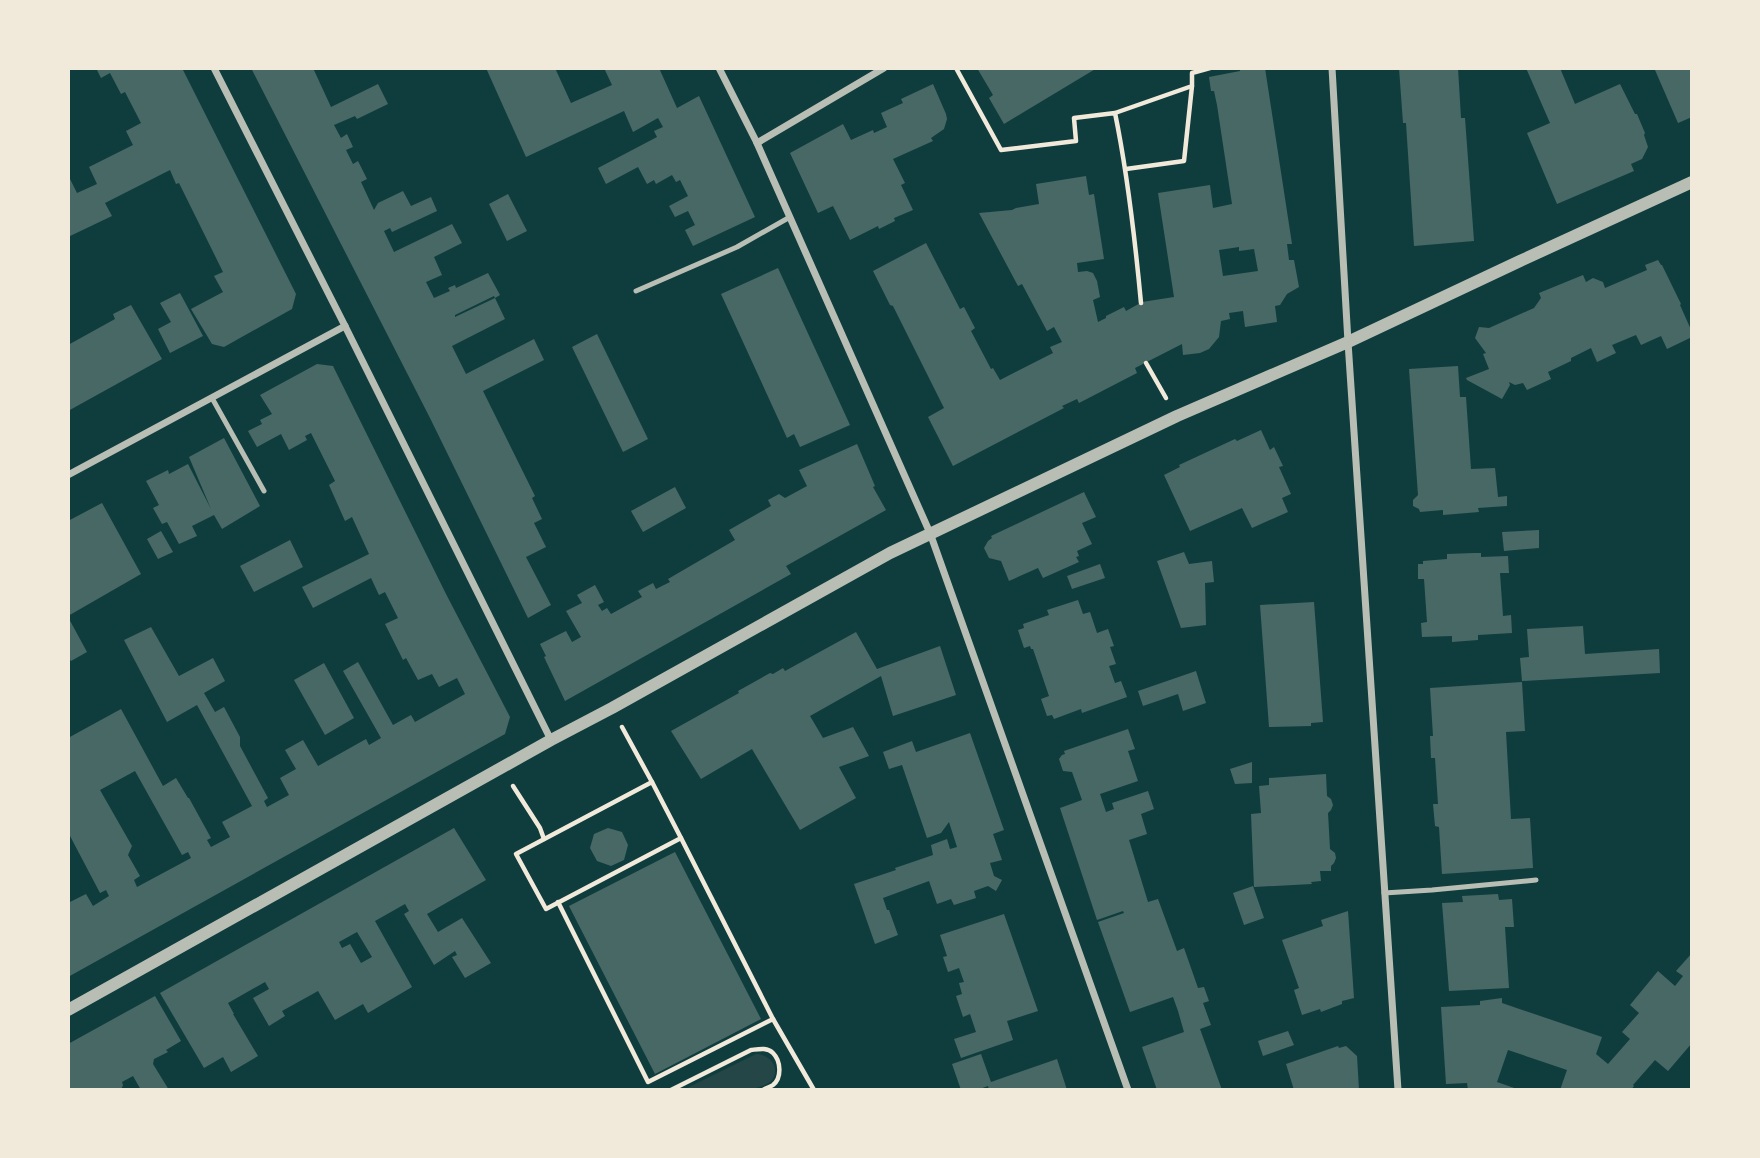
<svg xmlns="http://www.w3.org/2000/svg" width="1760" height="1158" viewBox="0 0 1760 1158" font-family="'Titillium Web',sans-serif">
  <rect width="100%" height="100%" fill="#0f3d3e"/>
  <!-- green -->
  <path fill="#244646" d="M756 1054C769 1054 782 1068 771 1081 768 1084 761 1087 756 1088 749 1091 741 1090 734 1090 717 1090 700 1090 683 1090Z"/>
  <!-- building -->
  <g fill="#486865" fill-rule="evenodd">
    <polygon points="96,68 182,68 296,294 292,309 224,347 212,344 191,309 223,292 214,276 223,272 179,183 176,184 170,170 105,203 112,216 68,237 68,175 77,193 97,184 89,167 133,145 126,131 141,123 125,92 121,94 110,73 101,78"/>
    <path d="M251 68H313L331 107 378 84 388 104 357 119 355 116 334 125 341 138 347 134 353 147 346 150 353 164 358 161 367 179 361 182 374 210 378 203 403 191 411 206 431 197 437 211 392 232 390 228 384 231 394 252 452 224 462 243 434 257 442 275 426 282 434 298 450 291 448 288 455 285 456 288 488 273 500 295 495 298 505 319 452 346 466 374 534 339 544 360 483 391 535 496 532 498 542 519 534 523 546 547 526 557 551 605 528 618 430 418ZM494 296 495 298 455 317V315Z"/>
    <polygon points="486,68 555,68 571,103 612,85 604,68 659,68 677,108 699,96 755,217 693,246 685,230 695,225 688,211 675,217 669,206 688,196 680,180 676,182 672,175 656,184 654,180 647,184 638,167 606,184 598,168 657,137 654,131 663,127 658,118 633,132 624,111 526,157"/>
    <polygon points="977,68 1097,68 1004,124 989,98 993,95"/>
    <path d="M1240 68H1265L1292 244H1287L1289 260H1294L1299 287 1287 294 1280 305 1275 306 1277 322 1245 327 1243 311 1229 313 1230 319 1221 321 1219 337 1209 349 1200 353 1183 355 1182 344 1135 368 1137 373 1079 403 1077 399 1062 406 1064 408 953 466 928 417 944 408 893 306 890 305 873 271 926 243 960 309 964 307 975 328 971 331 991 369 993 368 1000 380 1053 353 1050 347 1062 342 1054 327 1047 331 1022 284 1018 286 979 213 1012 210 1016 208 1039 204 1036 184 1086 176 1089 195 1094 194 1104 259 1077 263 1078 272 1087 271 1093 273 1097 281 1100 297 1093 300 1098 322 1106 318V316L1124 307 1126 311 1142 302 1174 297 1158 193 1210 185 1213 208 1232 204 1217 105 1214 91H1211L1209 77 1240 71ZM1239 247V251L1254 249 1258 271 1223 276 1219 250Z"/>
    <polygon points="1399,68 1458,68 1461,118 1465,118 1474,241 1414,246 1406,123 1403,123"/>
    <polygon points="1526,68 1560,68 1575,104 1620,84 1635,114 1637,114 1645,133 1644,135 1648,147 1642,159 1631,164 1634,171 1557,204 1527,133 1550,123"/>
    <polygon points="1658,68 1692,68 1692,117 1678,123 1655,70"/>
    <polygon points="933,84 946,114 947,119 944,129 931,138 933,141 893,159 905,183 901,185 913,210 894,218 895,221 879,229 878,226 850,240 833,206 818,213 790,153 843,124 851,140 873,130 874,133 887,127 881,113 903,103 901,99"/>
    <polygon points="508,194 527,231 507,241 489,204"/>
    <polygon points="1658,260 1661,265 1662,265 1681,304 1680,305 1692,332 1692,337 1667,349 1661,336 1641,345 1636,335 1612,345 1616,353 1597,362 1591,348 1571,358 1571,361 1548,372 1551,379 1527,390 1523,383 1515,385 1509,382 1510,385 1502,399 1467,380 1466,378 1489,369 1483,354 1486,353 1475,338 1479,327 1489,328 1534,308 1541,298 1539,293 1583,275 1586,282 1593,278 1603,282 1605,288 1647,270 1645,265"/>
    <polygon points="778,268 850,425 800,447 794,434 787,438 721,294"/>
    <polygon points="180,293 203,336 170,353 158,329 171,322 160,303"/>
    <polygon points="131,305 162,359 68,411 68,345 115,319 113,314"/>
    <polygon points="597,334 648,439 623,452 572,347"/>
    <path d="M317 364 333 366 446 594 510 717 505 734 68 977V903L86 894 93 906 109 896 106 890 100 893 69 834 68 835V738L121 709 163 786 176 778 188 798H189L211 838 207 840 211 847 230 837 222 822 252 806 197 705 167 722 124 640 151 627 179 676 213 658 225 681 204 693 215 712 224 707 240 737V746L268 798 264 801 267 807 289 795 280 778 296 769 285 750 303 740 318 766 366 739 369 745 381 738 343 671 358 662 393 725 411 715 415 722 465 694 457 678 439 687 432 674 418 680 406 658 403 660 385 624 398 618 385 592 379 595 371 578 313 608 302 587 369 554 352 517 345 521 329 485 335 481 311 433 305 436 307 440 289 450 281 434 257 447 248 431 262 424 260 420 272 414 260 395ZM135 771 182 855 188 852 191 858 137 887 134 880 140 876 128 855 132 846 100 790Z"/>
    <polygon points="1458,366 1460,397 1466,397 1471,469 1495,468 1498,497 1507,496 1507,506 1478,508 1479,512 1443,515 1443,510 1420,512 1419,509 1413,506 1413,500 1418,495 1409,369"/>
    <polygon points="1261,430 1270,450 1274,447 1283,466 1279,467 1291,494 1282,498 1288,512 1252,528 1242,508 1190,531 1164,475 1180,467 1179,465 1235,439 1237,441"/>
    <polygon points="224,438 260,506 222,529 214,515 192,526 197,536 179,544 167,522 162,524 153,508 159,505 146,481 168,470 169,474 188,464 211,509 189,457"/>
    <polygon points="857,444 875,486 873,487 886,510 786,566 791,574 565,701 544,657 546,656 540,644 566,631 572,642 581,637 566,611 582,603 577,595 595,585 604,602 598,605 602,611 607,608 611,614 642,597 638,591 653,583 656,589 670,582 668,579 735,540 729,530 771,506 768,500 779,494 785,498 807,486 799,470"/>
    <polygon points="675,487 686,508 643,532 631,511"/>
    <polygon points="1084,492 1096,517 1082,523 1092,544 1077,551 1079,556 1076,557 1079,562 1043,578 1038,568 1009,581 1001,561 989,558 984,548 988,541 992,538 991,536"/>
    <polygon points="102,503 141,574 68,616 68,521"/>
    <polygon points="1539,530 1539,548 1504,551 1502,532"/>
    <polygon points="161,531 173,552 158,559 147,539"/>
    <polygon points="290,540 303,567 254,592 240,566"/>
    <polygon points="1184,552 1189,564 1212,561 1214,582 1205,583 1206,625 1181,628 1157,561"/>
    <polygon points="1474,553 1481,553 1481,557 1508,556 1509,573 1500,573 1503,616 1511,615 1512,633 1478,635 1478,640 1452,642 1452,636 1422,637 1421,623 1427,622 1424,579 1418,579 1418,564 1423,564 1423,561 1447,559 1447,554"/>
    <polygon points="1100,564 1105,578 1072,589 1067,576"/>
    <polygon points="1078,600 1083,614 1090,612 1097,633 1108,629 1114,646 1110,647 1116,664 1109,666 1115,683 1121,681 1127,697 1082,713 1081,709 1054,719 1052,715 1047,716 1041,699 1049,696 1033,649 1031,649 1030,646 1024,648 1018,630 1024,628 1023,624 1049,615 1047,610"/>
    <polygon points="1314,602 1323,722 1311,723 1311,726 1269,727 1260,605"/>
    <polygon points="68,617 87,652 71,661 68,657"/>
    <polygon points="1583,626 1585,654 1659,649 1660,673 1522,681 1520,658 1529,657 1527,629"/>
    <polygon points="856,632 877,669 940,646 956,695 893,716 881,676 810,716 823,738 853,727 869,756 839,767 856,798 800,830 752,749 701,779 671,731 739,693 738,691 770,673 773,674 783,668 785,671"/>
    <polygon points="324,663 354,718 325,735 294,680"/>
    <polygon points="1196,671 1206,703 1183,711 1178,694 1143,706 1138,691"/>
    <polygon points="1522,682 1525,731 1506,732 1511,819 1530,818 1533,868 1442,874 1439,827 1435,826 1433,804 1438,804 1435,758 1431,758 1430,736 1433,736 1430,688"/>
    <polygon points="1128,729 1135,749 1128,751 1138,781 1100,794 1106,812 1114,809 1112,803 1148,791 1154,809 1141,814 1147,834 1129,840 1148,902 1158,899 1177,951 1184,948 1198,988 1204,987 1209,1001 1203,1003 1211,1025 1200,1029 1222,1090 1157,1090 1142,1047 1184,1032 1178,1011 1173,997 1130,1012 1098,922 1124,913 1123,911 1097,920 1060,808 1082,800 1072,772 1063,771 1059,759 1062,755 1065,754 1064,751"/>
    <polygon points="970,733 1004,830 993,834 1002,860 990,863 994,876 1002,880 996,891 988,886 974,891 976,898 954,905 951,899 937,904 929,881 883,898 887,910 889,910 898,935 875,944 854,884 896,870 895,868 933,855 931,845 947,839 950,849 957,847 949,822 941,833 927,838 902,765 889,769 883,752 912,741 916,752"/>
    <polygon points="1252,762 1252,783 1235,784 1230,769"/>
    <polygon points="1326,774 1327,796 1331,799 1333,805 1331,810 1328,813 1330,849 1335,853 1336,858 1334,863 1331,866 1331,871 1320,871 1321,881 1311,882 1312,884 1254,887 1251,814 1261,813 1259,786 1269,785 1269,778"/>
    <path d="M454 828 486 880 427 914 438 932 462 918 491 963 465 978 452 957 457 955 455 951 434 965 404 914 409 911 405 904 375 921 412 987 368 1013 363 1004 335 1020 318 991 282 1011 285 1016 269 1026 253 998 269 989 265 982 228 1003 234 1014H233L258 1056 231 1072 223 1057 204 1068 160 993ZM357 932 372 957 361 963 350 944 342 948 339 942Z"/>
    <polygon points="608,828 622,832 628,845 624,860 611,866 597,861 590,848 594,834"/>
    <polygon points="675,852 761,1019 655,1074 569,906"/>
    <polygon points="1253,886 1264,918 1244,925 1233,893"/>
    <polygon points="1498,894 1499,900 1512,899 1514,927 1505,927 1509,988 1449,991 1442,903 1463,902 1462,896"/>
    <polygon points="1348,911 1354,998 1342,1001 1342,1004 1321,1012 1320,1009 1302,1015 1294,990 1299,988 1282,940 1323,926 1321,920"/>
    <polygon points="1004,914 1038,1011 1007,1021 1013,1040 961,1058 954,1039 976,1032 970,1014 963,1017 956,996 962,994 959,983 964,982 959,968 948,972 943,957 947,956 940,935"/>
    <polygon points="1692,953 1692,1043 1668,1071 1655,1060 1633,1085 1634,1086 1631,1090 1560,1090 1567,1070 1508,1050 1497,1082 1520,1090 1468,1090 1467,1083 1446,1084 1441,1007 1480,1005 1480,1001 1502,998 1502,1003 1602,1037 1596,1054 1608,1064 1630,1039 1622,1032 1639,1013 1630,1005 1658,971 1675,986 1683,976 1676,971"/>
    <polygon points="155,996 181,1041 166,1050 168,1052 154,1059 153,1064 169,1090 141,1090 133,1076 122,1082 123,1085 121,1090 68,1090 68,1044"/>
    <polygon points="1288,1031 1294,1045 1263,1056 1258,1041"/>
    <polygon points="1338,1046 1339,1048 1346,1046 1357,1056 1359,1090 1294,1090 1286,1064"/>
    <polygon points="981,1054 991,1082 1057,1059 1067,1090 989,1090 988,1086 977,1090 961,1090 952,1064"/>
  </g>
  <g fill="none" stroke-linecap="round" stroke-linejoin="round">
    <!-- path -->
    <g stroke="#f1e9da" stroke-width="4.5">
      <path d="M956 68 1001 150 1076 141 1074 118 1115 113C1128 176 1135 239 1141 303"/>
      <polyline points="1115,113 1192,86 1192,73 1210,68"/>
      <polyline points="1126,169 1184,161 1192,86"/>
      <polyline points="1146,363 1166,398"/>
      <polyline points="622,727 652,782"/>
      <polygon points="652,782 681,838 546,909 516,854"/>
      <polyline points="513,786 540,828 544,839"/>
      <polyline points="558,902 648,1082 773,1019 681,838"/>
      <polyline points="773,1019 814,1090"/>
      <path d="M671 1090 751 1050C759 1049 767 1047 773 1053 781 1061 782 1078 773 1085 770 1087 766 1088 763 1090"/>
    </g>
    <!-- service -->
    <g stroke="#b8beb3" stroke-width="5">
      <polyline points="636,291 737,247 790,217"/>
      <polyline points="212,398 264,491"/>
      <polyline points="1384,893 1432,890 1536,880"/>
    </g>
    <!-- minor -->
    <g stroke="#b8beb3" stroke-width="7">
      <polyline points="214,68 345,326 551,740"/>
      <polyline points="719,68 757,143 930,533 1128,1090"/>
      <polyline points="1332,68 1348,342 1398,1090"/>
      <polyline points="757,143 884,68"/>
      <polyline points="68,475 345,326"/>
    </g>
    <!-- tertiary -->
    <polyline stroke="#b8beb3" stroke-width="12" points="68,1010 551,740 612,708 890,553 1177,416 1348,342 1520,261 1692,182"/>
  </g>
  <!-- border -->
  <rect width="1760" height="1158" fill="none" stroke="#f1e9da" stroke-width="140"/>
</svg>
